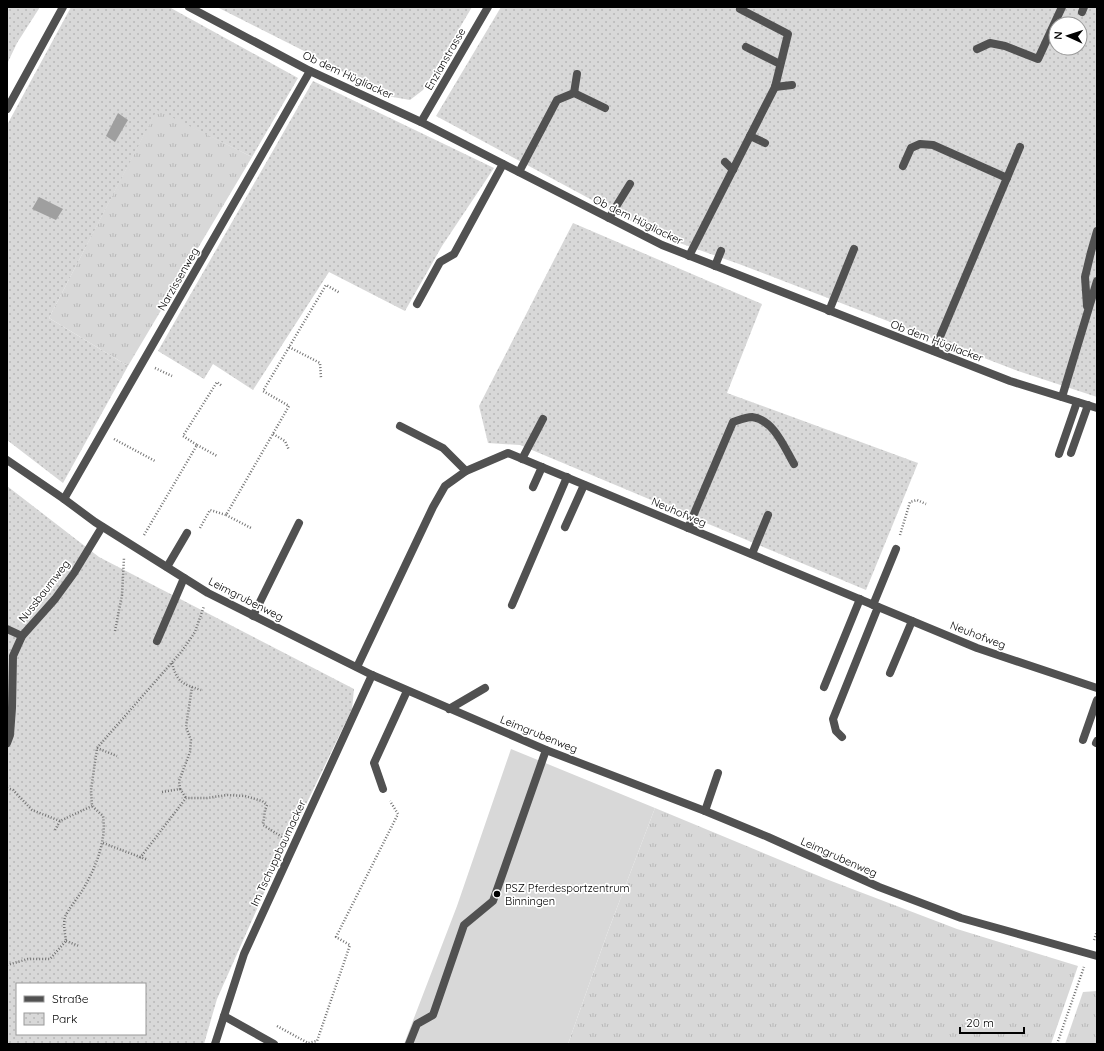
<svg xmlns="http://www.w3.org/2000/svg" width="1104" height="1051" viewBox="0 0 1104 1051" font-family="Quicksand,sans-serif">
  <defs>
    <pattern id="grass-tufts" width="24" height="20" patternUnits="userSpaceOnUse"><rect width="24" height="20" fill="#d8d8d8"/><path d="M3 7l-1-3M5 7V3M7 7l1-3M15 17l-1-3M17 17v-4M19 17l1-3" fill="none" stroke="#b8b8b8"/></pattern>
    <pattern id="park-dots" width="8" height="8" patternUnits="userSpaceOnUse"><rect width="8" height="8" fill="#d8d8d8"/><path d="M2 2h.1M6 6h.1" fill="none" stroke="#b8b8b8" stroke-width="1.8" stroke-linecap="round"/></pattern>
  </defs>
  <rect width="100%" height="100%" fill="#fff"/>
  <!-- grass -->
  <g fill="url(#grass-tufts)">
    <polygon points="157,109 252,157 128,366 49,318"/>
    <polygon points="655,808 826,879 957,929 1078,966 1051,1044 568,1044 607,934"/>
    <polygon points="1097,991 1097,1044 1065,1044 1083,992"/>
  </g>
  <!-- park -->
  <g fill="url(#park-dots)" fill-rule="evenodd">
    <polygon points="7,7 40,7 17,43 7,64"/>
    <polygon points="71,7 169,7 298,78 252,157 157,110 49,318 128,366 63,483 7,440 7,125"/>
    <polygon points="217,7 472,7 423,90 410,100 387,96 310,54"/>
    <path d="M501 7H1097V397L1018 371 739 264 657 235 436 116ZM1056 24H1080V48H1056Z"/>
    <polygon points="313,81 494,168 442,246 405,311 329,272 253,390 213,364 204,379 158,351"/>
    <polygon points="573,223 762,304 727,393 918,463 866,590 520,445 488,443 479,406"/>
    <path d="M7 486 99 557 354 689 352 709 273 873 217 999 204 1044H7ZM17 984H145V1034H17Z"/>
  </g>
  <!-- pitch -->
  <polygon fill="#d8d8d8" points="511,749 655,808 607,934 568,1044 404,1044 457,906"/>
  <!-- water -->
  <g fill="#9f9f9f">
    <polygon points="118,113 128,120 115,142 106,136"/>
    <polygon points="39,197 63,209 56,220 32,209"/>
  </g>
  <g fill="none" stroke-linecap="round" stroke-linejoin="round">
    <!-- path -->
    <g stroke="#737373" stroke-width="2.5" stroke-dasharray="1 2" stroke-linecap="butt">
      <polyline points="289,347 320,363 321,378"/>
      <polyline points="155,368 172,376"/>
      <polyline points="273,434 285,441 289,450"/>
      <polyline points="114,439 155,461"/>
      <polyline points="197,445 217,456"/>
      <polyline points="226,515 251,528"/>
      <polyline points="200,528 210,510 226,515 289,406 263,391 326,285 340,293"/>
      <polyline points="144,535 197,445 183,436 217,382 222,386"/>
      <polyline points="900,535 910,502 917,500 926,504"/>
      <polyline points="115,631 122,595 124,558"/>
      <path d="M172 663C177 682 182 684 201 690"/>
      <polyline points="97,748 117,756"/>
      <polyline points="7,788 13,790 32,810 60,821"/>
      <polyline points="180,789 186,798"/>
      <polyline points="162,792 180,789 179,781 190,752 191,740 186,727 192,687"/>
      <polyline points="55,830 60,821 92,806"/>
      <polyline points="103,843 148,860"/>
      <polyline points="140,858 186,798 207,798 227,795 245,796 262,801 267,805 265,810 263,825 282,837"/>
      <polyline points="1094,940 1097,931"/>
      <polyline points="66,941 79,946"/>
      <path d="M7 965 28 959H50L66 941C65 934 63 924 65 917 69 908 77 899 82 891 95 869 107 841 103 816L92 806 91 790 97 748 182 651 195 632 204 606"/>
      <polyline points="277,1026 308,1043 317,1041 350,945 336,937 398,814 390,801"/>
      <polyline points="1057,1044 1084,967"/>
    </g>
    <!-- lane -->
    <g stroke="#515151" stroke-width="8">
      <polyline points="1082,12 1084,7"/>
      <polyline points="746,47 780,64"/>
      <polyline points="977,49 990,43 1005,46 1038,59 1062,7"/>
      <polyline points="775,87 792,85"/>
      <polyline points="574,93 577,74"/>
      <polyline points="750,136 765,143"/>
      <polyline points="725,162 733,170"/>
      <polyline points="903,166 911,148 920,144 933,145 1007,178"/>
      <polyline points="519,172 557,100 574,93 605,108"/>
      <polyline points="609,218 630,184"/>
      <polyline points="689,256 775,87 788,34 740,9"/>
      <polyline points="715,266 721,251"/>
      <polyline points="417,304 440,262 454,254 503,164"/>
      <polyline points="1087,306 1085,277 1091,252 1097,231"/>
      <polyline points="829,311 854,249"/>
      <polyline points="934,351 1020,147"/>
      <polyline points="1062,397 1097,281"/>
      <polyline points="400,426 443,448 466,471"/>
      <polyline points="1071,453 1088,405"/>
      <polyline points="1059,454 1077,402"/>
      <polyline points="522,459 543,419"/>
      <polyline points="533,487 542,467"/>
      <polyline points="64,499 310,71"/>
      <polyline points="565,527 584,485"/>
      <path d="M688 528 733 422C739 420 746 417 752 417 774 420 784 447 794 464"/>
      <polyline points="752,554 768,515"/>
      <polyline points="167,567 187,533"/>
      <polyline points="512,605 567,477"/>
      <polyline points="873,605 896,549"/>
      <polyline points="253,616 299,523"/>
      <polyline points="7,629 22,636"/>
      <polyline points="157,641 184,578"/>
      <polyline points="890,673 912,621"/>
      <polyline points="824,687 860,599"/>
      <polyline points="449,709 485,688"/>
      <polyline points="842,737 836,731 833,719 878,607"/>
      <polyline points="1083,740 1097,700"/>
      <polyline points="1096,743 1097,741"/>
      <polyline points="383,789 374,763 407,691"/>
      <polyline points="705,811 718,773"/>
      <polyline points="409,1044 417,1024 433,1015 464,925 493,901 546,750"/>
    </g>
    <!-- street -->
    <g stroke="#515151" stroke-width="8">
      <polyline points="189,7 310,71 421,122 662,245 1010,381 1097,408"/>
      <polyline points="7,109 63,7"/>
      <polyline points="421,122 488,7"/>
      <polyline points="7,460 64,499 95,522 208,593 372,675 546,750 705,811 768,837 879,887 961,918 1097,956"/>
      <polyline points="357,667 433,507 445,486 466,471 508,453 977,648 1097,688"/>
      <polyline points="7,743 10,735 12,708 13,656 22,636 55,599 74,573 102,527"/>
      <polyline points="224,1016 274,1044"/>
      <polyline points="215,1044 244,954 372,675"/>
    </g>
  </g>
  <!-- markers -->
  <circle fill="#000" stroke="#fff" stroke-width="1.5" cx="497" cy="894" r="4"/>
  <g text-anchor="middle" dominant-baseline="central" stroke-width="3.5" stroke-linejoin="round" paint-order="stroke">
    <!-- street labels -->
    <g font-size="11" fill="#000" stroke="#fff">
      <text transform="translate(445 59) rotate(-60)">Enzianstrasse</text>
      <text transform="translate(348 75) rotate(25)">Ob dem Hügliacker</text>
      <text transform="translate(638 220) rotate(26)">Ob dem Hügliacker</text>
      <text transform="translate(178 279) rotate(-60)">Narzissenweg</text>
      <text transform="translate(937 341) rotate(21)">Ob dem Hügliacker</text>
      <text transform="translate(679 512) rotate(23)">Neuhofweg</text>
      <text transform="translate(44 591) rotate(-52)">Nussbaumweg</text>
      <text transform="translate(246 599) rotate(27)">Leimgrubenweg</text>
      <text transform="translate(978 635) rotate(21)">Neuhofweg</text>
      <text transform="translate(539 734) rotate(22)">Leimgrubenweg</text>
      <text transform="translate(278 853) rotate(-65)">Im Tschuppbaumacker</text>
      <text transform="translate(839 857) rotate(24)">Leimgrubenweg</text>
    </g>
    <!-- poi labels -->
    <g font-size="11" fill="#000" stroke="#fff" text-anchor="start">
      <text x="505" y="888">PSZ Pferdesportzentrum<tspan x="505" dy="13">Binningen</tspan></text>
    </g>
  </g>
  <!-- border -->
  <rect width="1104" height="1051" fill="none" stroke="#000000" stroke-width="16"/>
  <!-- legend -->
  <rect x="16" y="983" width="130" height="52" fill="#ffffff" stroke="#999999"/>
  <rect x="24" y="996" width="20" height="6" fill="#515151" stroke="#999999"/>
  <text x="52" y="1003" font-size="12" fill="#000000">Straße</text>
  <rect x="24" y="1013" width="20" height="12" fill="url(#park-dots)" stroke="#999999"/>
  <text x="52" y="1023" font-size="12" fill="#000000">Park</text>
  <!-- north arrow -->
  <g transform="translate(1068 36) rotate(273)"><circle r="19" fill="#ffffff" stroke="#999999"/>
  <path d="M0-3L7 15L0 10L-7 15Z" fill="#000000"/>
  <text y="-6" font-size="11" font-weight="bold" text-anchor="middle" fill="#000000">N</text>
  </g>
  <!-- scale -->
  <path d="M960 1027v6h64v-6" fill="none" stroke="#000000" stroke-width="2"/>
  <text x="966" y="1027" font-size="12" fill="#000000" stroke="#ffffff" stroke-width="3" paint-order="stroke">20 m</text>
</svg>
